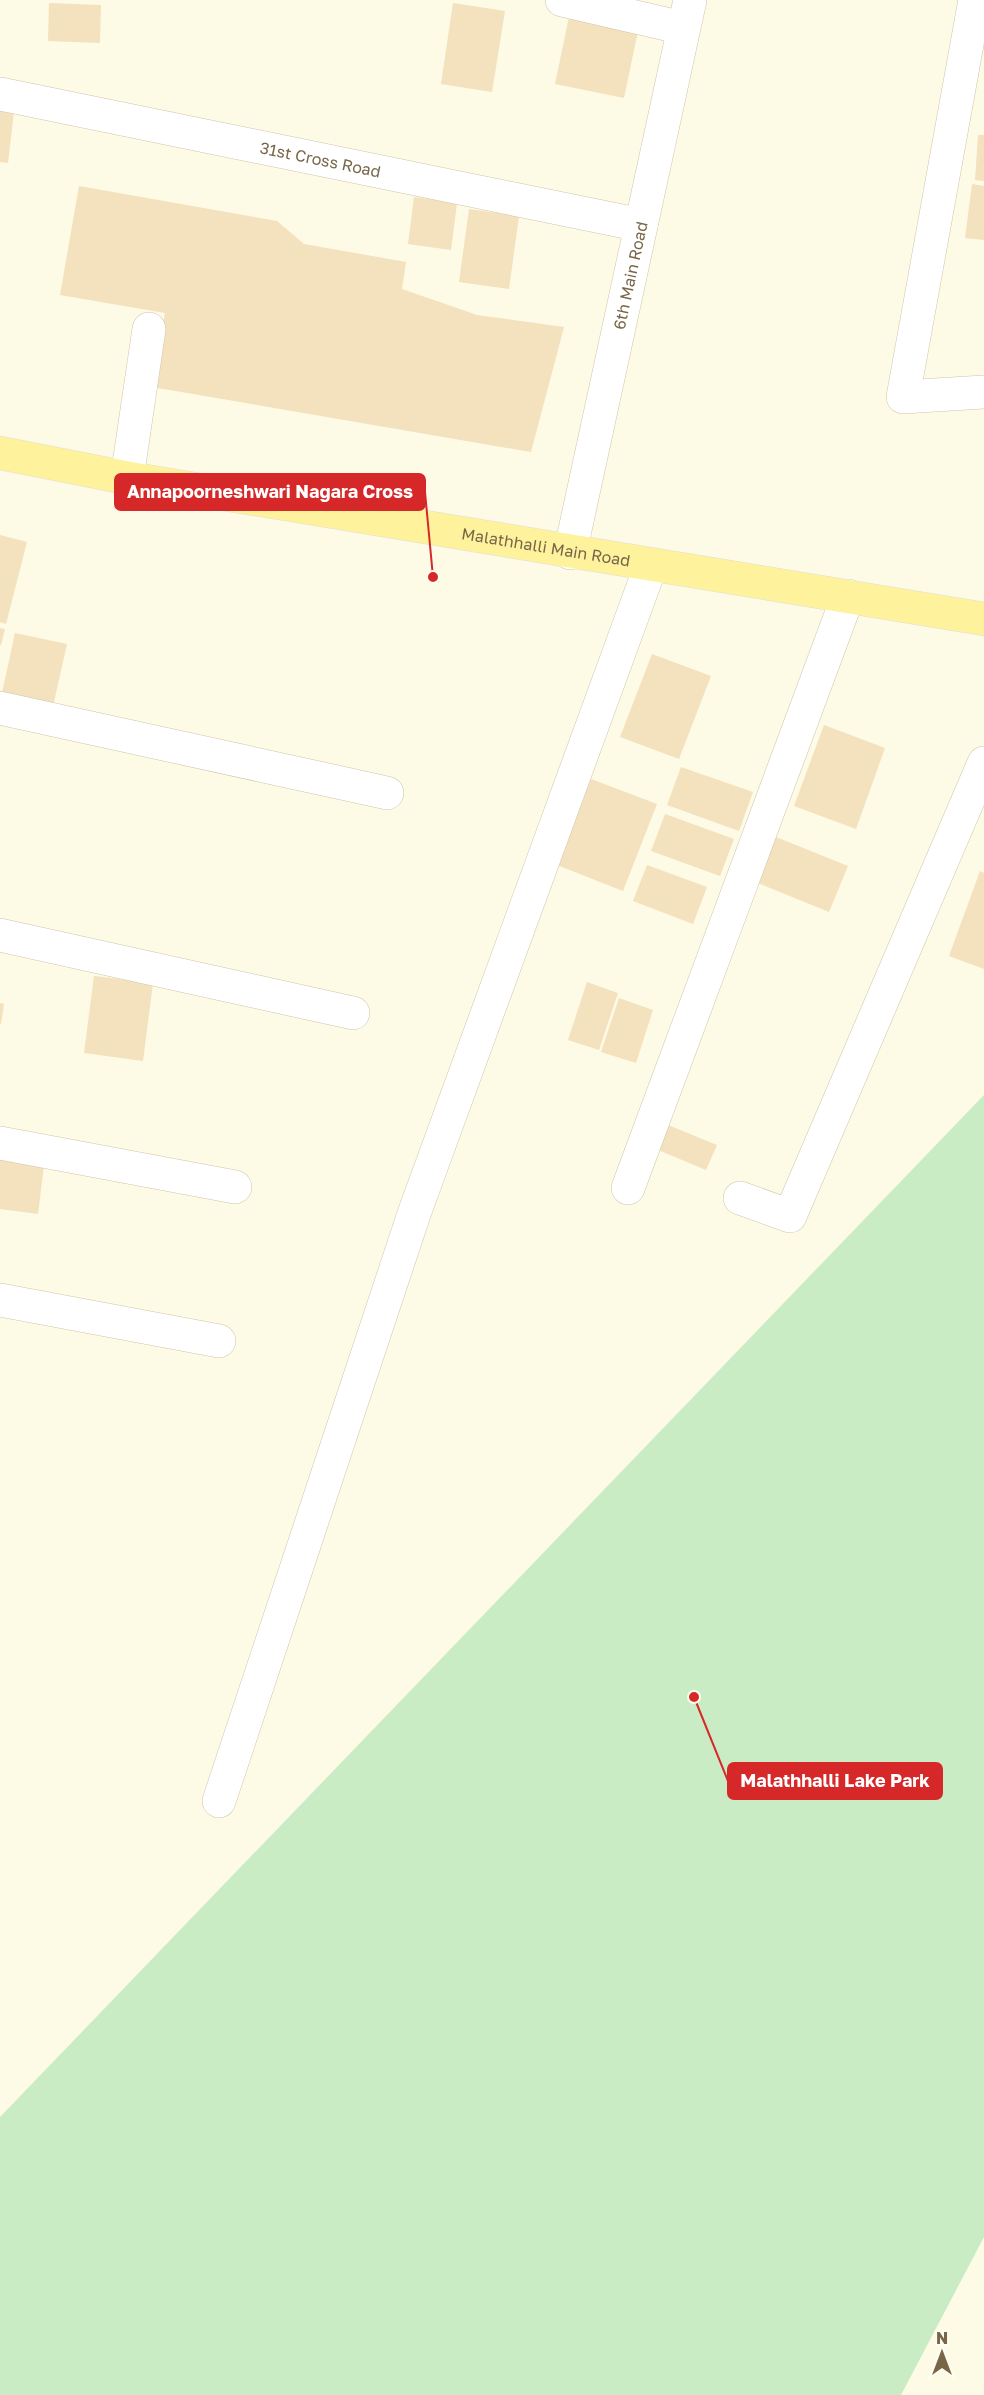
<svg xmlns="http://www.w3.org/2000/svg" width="984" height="2395" viewBox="0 0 984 2395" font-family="'Golos Text',sans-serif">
  <rect width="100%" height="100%" fill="#fdfae6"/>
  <!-- green -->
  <polygon fill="#caecc4" points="984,1095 984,2237 901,2395 0,2395 0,2117"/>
  <!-- building -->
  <g fill="#f4e1bd">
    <polygon points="49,3 101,5 100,43 48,41"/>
    <polygon points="453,3 505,11 492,92 441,84"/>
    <polygon points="569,17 638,31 624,98 555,84"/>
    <polygon points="0,111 14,112 8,163 0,162"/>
    <polygon points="978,135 984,135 984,181 975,180"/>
    <polygon points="972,184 984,186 984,240 965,238"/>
    <polygon points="79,186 277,221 304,244 406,262 402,289 477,315 564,327 531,452 152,387 165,313 60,295"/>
    <polygon points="414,197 457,203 451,250 408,244"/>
    <polygon points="469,209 519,216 509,289 459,282"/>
    <polygon points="0,535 27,542 6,624 0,622"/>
    <polygon points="0,628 5,629 1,645 0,645"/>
    <polygon points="15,633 67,644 51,715 0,702"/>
    <polygon points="652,654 711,676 679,759 620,737"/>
    <polygon points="824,725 885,748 856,829 794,806"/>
    <polygon points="681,767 753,792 739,831 667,805"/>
    <polygon points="591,779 657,804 623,891 557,865"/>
    <polygon points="665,814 734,839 720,876 651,851"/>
    <polygon points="776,837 848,866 829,912 758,883"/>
    <polygon points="647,865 707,887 693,924 633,901"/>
    <polygon points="980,871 984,873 984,969 949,956"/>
    <polygon points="94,976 153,983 143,1061 84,1053"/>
    <polygon points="587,982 618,993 599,1050 568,1040"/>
    <polygon points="619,998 653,1010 636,1063 601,1052"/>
    <polygon points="0,1003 4,1004 1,1024 0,1024"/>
    <polygon points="668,1125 717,1145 706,1170 658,1150"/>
    <polygon points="0,1152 45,1157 38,1214 0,1209"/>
  </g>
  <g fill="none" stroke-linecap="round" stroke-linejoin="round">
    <defs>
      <g id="minor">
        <polyline points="562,0 683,28"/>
        <polyline points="975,0 903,397 984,392"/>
        <path id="s1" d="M0 94 641 225"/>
        <polyline points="127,478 149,329"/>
        <path id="s2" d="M570 553 690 0"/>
        <polyline points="0,708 387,793"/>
        <polyline points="0,935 353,1013"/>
        <polyline points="0,1143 235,1187"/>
        <polyline points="628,1188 848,596"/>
        <polyline points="740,1198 790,1216 984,763"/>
        <polyline points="0,1300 219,1341"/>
        <polyline points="219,1801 415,1211 651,565"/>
      </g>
      <g id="major">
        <path id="s3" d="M0 453 127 478 984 619"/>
      </g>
    </defs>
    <!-- minor casing -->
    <use href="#minor" stroke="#d0c5ab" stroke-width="34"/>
    <!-- major casing -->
    <use href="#major" stroke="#e1ddd7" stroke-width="34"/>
    <!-- minor -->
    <use href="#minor" stroke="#fff" stroke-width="33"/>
    <!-- major -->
    <use href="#major" stroke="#fef29d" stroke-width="33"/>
  </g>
  <g text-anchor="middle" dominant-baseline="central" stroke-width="4.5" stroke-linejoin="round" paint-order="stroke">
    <!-- street labels -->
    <g font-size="16" fill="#786649" stroke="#fffdee">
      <text stroke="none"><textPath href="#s1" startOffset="327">31st Cross Road</textPath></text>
      <text stroke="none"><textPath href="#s2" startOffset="284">6th Main Road</textPath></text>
      <text stroke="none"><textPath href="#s3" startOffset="554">Malathhalli Main Road</textPath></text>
    </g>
  </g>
  <!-- callouts -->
  <path fill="none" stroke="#d62828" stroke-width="2" d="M433 577L425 492M694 1697L728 1781"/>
  <g fill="#d62828" stroke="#fffdee" stroke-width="2">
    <circle cx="433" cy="577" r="6"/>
    <circle cx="694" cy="1697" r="6"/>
  </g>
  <g fill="#d62828" stroke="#d62828" stroke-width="2">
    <rect x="115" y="474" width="310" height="36" rx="6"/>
    <rect x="728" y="1763" width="214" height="36" rx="6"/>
  </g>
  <g font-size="18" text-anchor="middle" font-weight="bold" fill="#fff">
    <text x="270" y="498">Annapoorneshwari Nagara Cross</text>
    <text x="835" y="1787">Malathhalli Lake Park</text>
  </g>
  <!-- north arrow -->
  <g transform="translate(942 2353)" stroke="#fffdee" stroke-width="4.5" paint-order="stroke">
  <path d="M0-4.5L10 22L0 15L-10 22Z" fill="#786649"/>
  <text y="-9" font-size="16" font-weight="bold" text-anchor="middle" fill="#786649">N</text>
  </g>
</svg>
